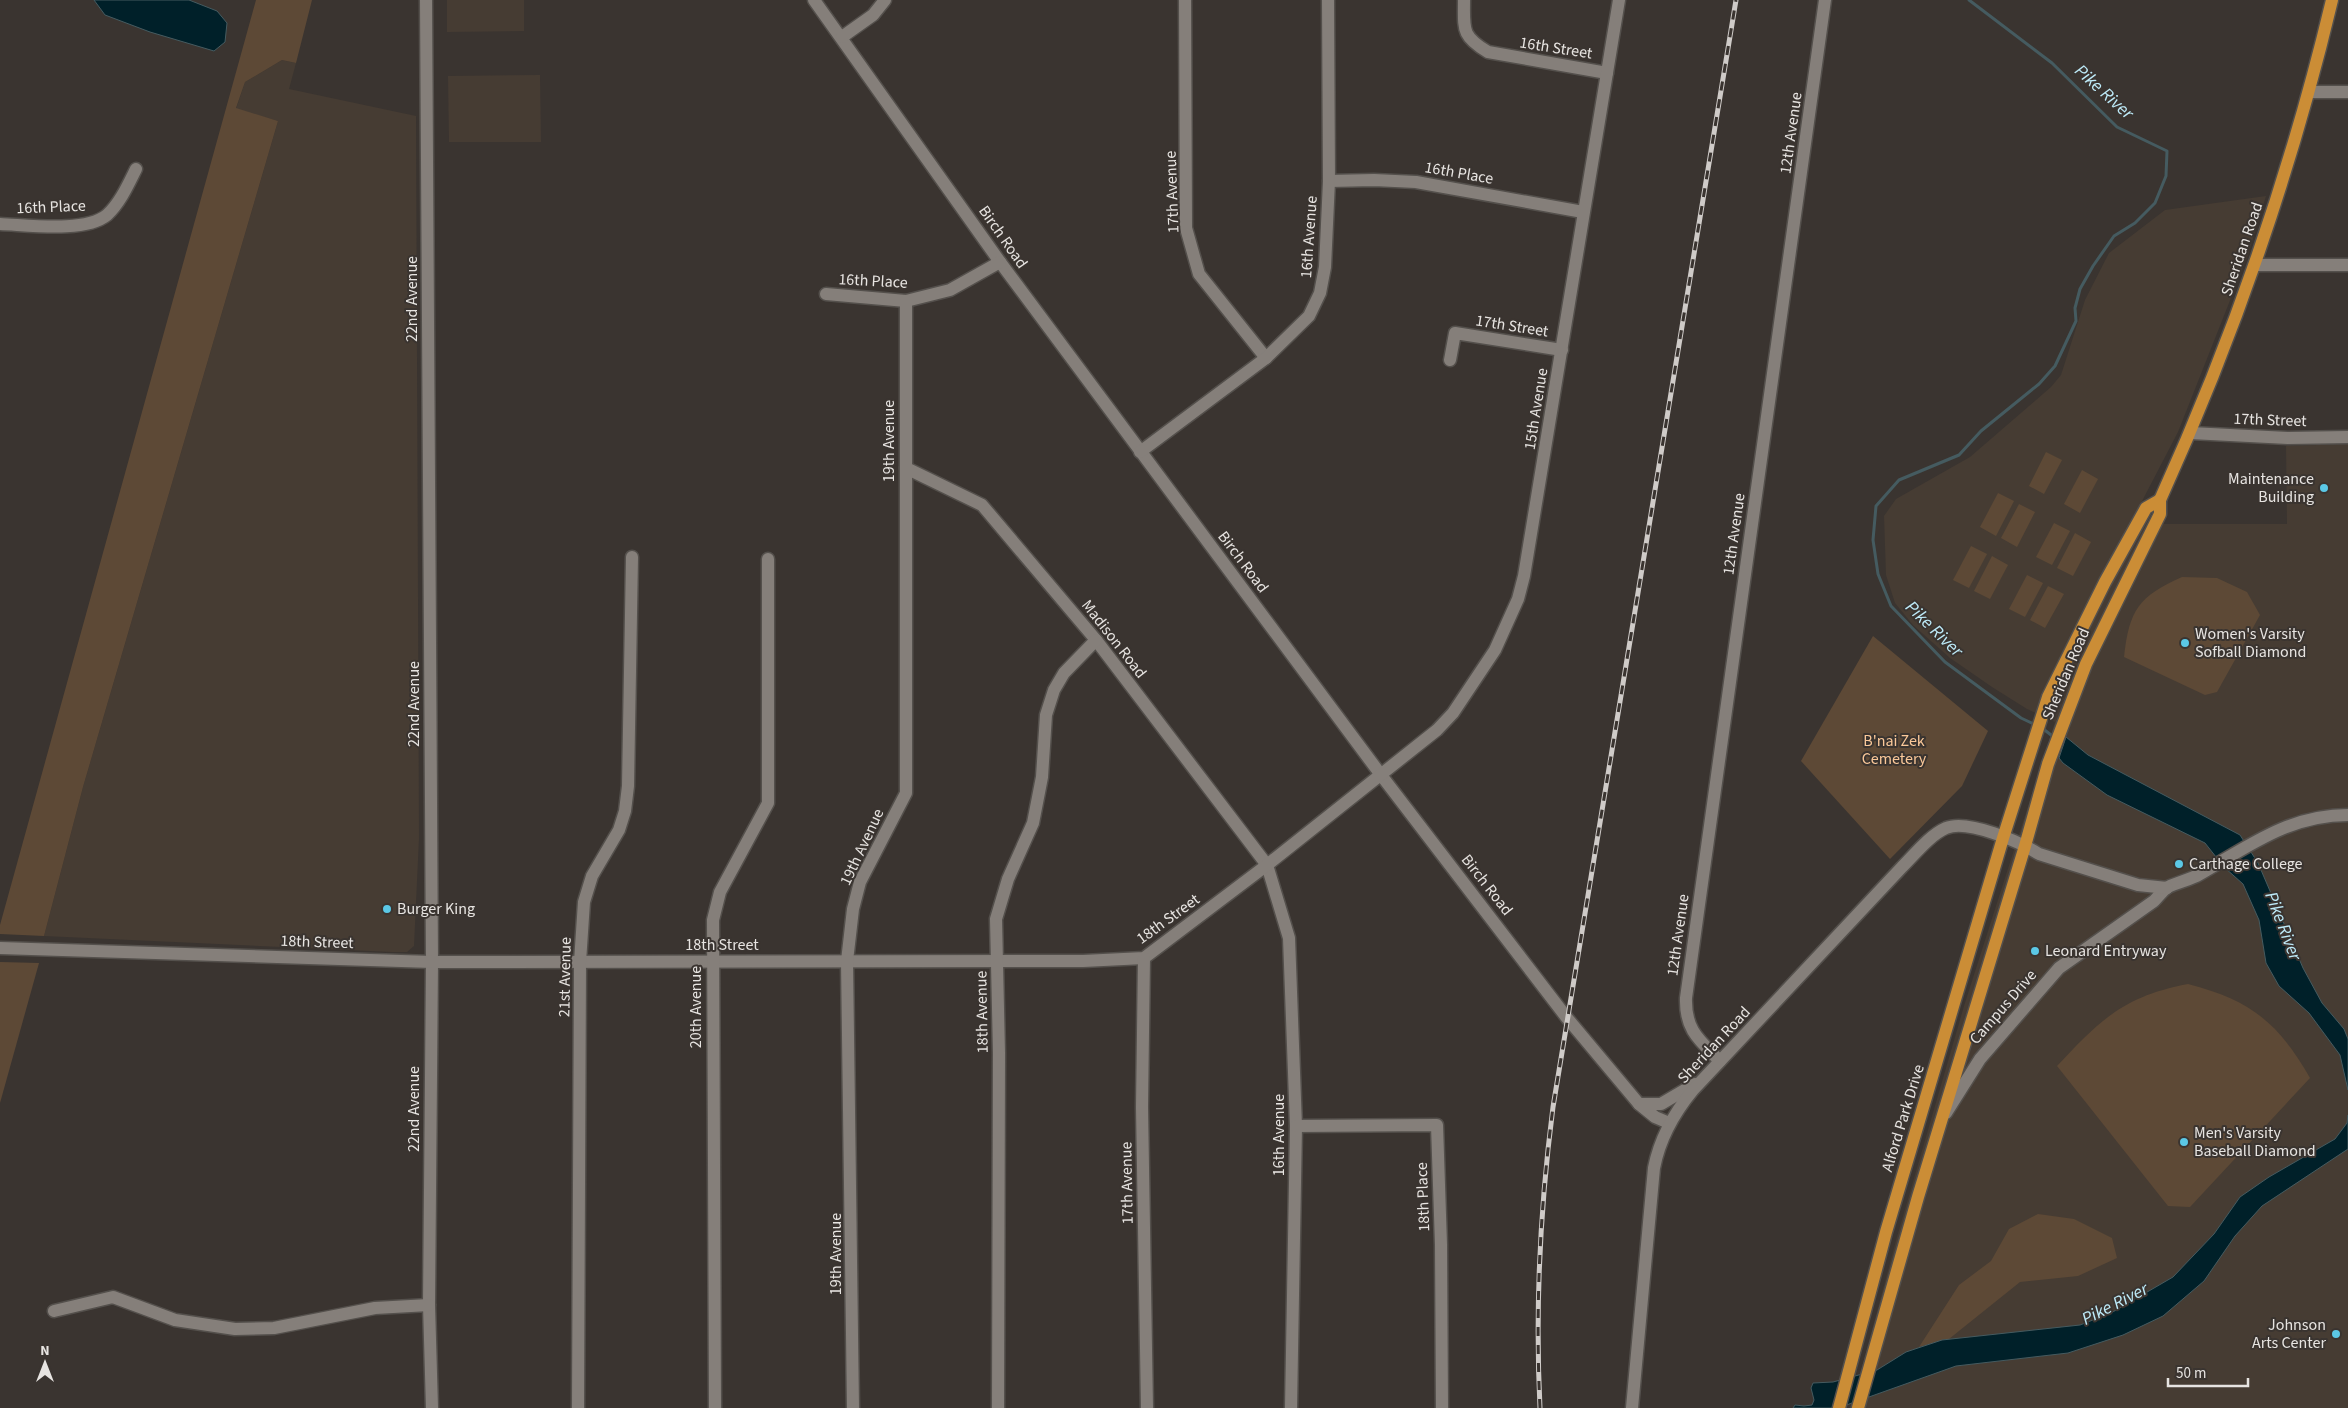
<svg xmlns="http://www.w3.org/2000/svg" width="2348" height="1408" viewBox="0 0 2348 1408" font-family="'Source Sans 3',sans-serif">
  <rect width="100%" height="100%" fill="#3a3430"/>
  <!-- built -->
  <g fill="#463c33">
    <polygon points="447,0 524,0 524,31 447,32"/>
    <polygon points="282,60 296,63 289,89 416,116 419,838 414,946 407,952 392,952 44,936 83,787 278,121 236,109 245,82"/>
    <polygon points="540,75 541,142 449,142 448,76"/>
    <polygon points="2266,196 2248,255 2178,432 2140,505 2161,524 2287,524 2286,446 2348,444 2348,1408 1851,1408 1897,1237 1964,1006 2055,722 2027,709 1992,687 1950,658 1913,625 1895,603 1886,575 1884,516 1896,499 1970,457 2051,387 2061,375 2085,300 2109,253 2165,210"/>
  </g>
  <!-- green -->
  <g fill="#5d4936">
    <polygon points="256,0 312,0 296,63 282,60 245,82 236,108 278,121 83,787 44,936 0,934 0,925"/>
    <polygon points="2046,452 2062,460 2044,494 2029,486"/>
    <polygon points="2082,470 2098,479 2080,513 2064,504"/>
    <polygon points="1998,493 2014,501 1996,536 1980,527"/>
    <polygon points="2019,504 2035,512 2017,547 2001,538"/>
    <polygon points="2054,523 2070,531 2052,565 2036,557"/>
    <polygon points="2075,533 2091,542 2073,576 2057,568"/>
    <polygon points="1971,546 1987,554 1969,588 1953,580"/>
    <polygon points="1992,556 2008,565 1990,599 1974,591"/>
    <polygon points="2027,575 2043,583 2025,617 2009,609"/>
    <path d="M2182 577 2217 578 2247 592 2260 615 2217 692 2205 695 2124 657C2129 610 2139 596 2182 577Z"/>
    <polygon points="2048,586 2064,594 2045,628 2030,620"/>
    <polygon points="1873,636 1988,731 1962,786 1890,859 1801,761"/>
    <polygon points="0,962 39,963 0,1103"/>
    <path d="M2188 984C2250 1000 2278 1022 2310 1078L2190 1207 2168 1206 2057 1066C2100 1020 2124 996 2188 984Z"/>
    <polygon points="2038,1214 2074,1219 2112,1238 2117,1258 2078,1276 2020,1282 1949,1339 1919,1347 1959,1285 1991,1261 2009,1229"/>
  </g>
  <!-- water -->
  <g fill="#002029" stroke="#455b60">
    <polygon points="94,0 189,0 217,11 227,23 225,42 214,51 150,32 105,15"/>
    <polygon points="2066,737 2088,755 2240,835 2258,863 2303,968 2322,1003 2344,1029 2348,1039 2348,1090 2340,1055 2309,1013 2279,986 2266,963 2259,920 2243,884 2224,867 2205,843 2107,795 2063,763 2059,758"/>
    <polygon points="2348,1115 2348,1149 2262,1206 2235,1236 2204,1281 2163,1316 2123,1335 2068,1353 1956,1366 1838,1408 1793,1408 1795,1405 1804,1406 1812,1405 1814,1400 1811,1388 1813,1383 1833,1382 1877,1370 1906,1352 1942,1340 2080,1325 2111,1313 2173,1277 2214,1234 2240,1197 2269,1177 2335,1139 2347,1123"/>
  </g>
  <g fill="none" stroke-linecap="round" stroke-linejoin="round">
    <!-- stream -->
    <g stroke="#455b60" stroke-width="3">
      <polyline points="1969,0 2052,63 2117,127 2167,151 2166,176 2155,203 2135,223 2114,236 2093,266 2080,289 2075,308 2076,321 2055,366 2039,384 1981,431 1959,455 1899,480 1876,506 1873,540 1878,574 1891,606 1945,662 2021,718 2036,725"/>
      <polyline points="2042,728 2055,738"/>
    </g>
    <defs>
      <g id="minor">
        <polyline points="426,0 432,962 429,1305 432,1408"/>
        <polyline points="814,0 1000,262 1381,775 1567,1018 1639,1104 1655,1117 1669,1123"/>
        <polyline points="1185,0 1186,228 1199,274 1266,358"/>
        <path d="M1464 0C1464 29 1461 36 1488 52L1607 73"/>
        <polyline points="842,37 873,15 885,0"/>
        <polyline points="2310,92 2348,92"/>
        <polyline points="1329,181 1374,180 1416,182 1583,212"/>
        <path d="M0 224C28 225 85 233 107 215 120 203 128 185 136 169"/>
        <polyline points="2256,265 2348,265"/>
        <polyline points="826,294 906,301 950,290 1000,262"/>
        <polyline points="1450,360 1455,333 1562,350"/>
        <polyline points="2191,433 2288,438 2348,437"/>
        <polyline points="1140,452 1266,358 1309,316 1320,293 1325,267 1329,181 1328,0"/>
        <polyline points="906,468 982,505 1096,640 1267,865 1289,938 1296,1126 1291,1408"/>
        <polyline points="0,948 432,962 1083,961 1144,958 1267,865 1437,730 1453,713 1495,650 1518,599 1524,576 1619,0"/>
        <polyline points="1144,958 1142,1107 1147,1408"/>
        <path d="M1720 1061C1699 1040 1685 1030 1686 998L1825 0"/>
        <polyline points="1639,1104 1661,1104 1695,1084"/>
        <path d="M1946 1113 1980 1059 2059 968 2154 901C2158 897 2163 890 2168 887 2178 882 2190 880 2200 874 2249 846 2289 815 2348 815"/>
        <polyline points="1296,1126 1437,1125 1441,1245 1442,1408"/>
        <polyline points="54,1311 113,1297 175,1320 235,1329 274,1328 375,1308 429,1305"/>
        <polyline points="578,1408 580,962 584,902 592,876 619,830 625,811 628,786 632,557"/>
        <polyline points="715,1408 713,920 720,892 768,803 768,559"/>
        <polyline points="853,1408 847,961 853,909 860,882 906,793 906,301"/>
        <polyline points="998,1408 999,1053 996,919 1008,879 1033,823 1042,777 1046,715 1054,690 1064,673 1096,640"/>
        <path d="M1632 1408 1654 1168C1660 1137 1674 1113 1693 1090L1902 867C1915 854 1930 835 1946 828 1968 819 2020 842 2039 854L2138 885 2167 888"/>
      </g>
      <g id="major">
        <polyline points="1839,1408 1886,1232 2003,838 2048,697 2105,582 2146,508 2160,500"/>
        <path d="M1858 1408 1918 1197 2025 846 2048 764 2086 664 2160 514V500C2233 339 2291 172 2332 0"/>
      </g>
    </defs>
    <!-- minor casing -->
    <use href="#minor" stroke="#54504c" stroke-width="15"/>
    <!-- major casing -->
    <use href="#major" stroke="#54504c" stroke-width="15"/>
    <!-- minor -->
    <use href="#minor" stroke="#857f7a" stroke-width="12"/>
    <!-- major -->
    <use href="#major" stroke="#cb8d36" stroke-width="12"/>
    <defs>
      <path id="rail" d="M1540 1408C1535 1307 1540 1208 1553 1107L1736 0"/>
    </defs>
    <!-- rail casing -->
    <use href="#rail" stroke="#cfcbc8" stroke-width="5"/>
    <!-- rail -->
    <use href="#rail" stroke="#3a3430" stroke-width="3" stroke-dasharray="9" stroke-linecap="butt"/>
  </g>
  <!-- markers -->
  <g fill="#5bc8e6" stroke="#3a3430" stroke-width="2">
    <circle cx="2324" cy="488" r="5"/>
    <circle cx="2185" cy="643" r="5"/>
    <circle cx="2179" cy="864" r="5"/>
    <circle cx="387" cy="909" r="5"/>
    <circle cx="2035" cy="951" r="5"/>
    <circle cx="2184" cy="1142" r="5"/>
    <circle cx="2336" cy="1334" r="5"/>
  </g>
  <g text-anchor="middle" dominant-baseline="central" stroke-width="4" stroke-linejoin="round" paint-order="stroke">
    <!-- street labels -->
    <g font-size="16" fill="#e7e4e1" stroke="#3a3430">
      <text transform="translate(1556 48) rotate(9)">16th Street</text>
      <text transform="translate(1791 133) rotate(-82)">12th Avenue</text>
      <text transform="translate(1459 173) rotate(10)">16th Place</text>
      <text transform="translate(1172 192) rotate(-92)">17th Avenue</text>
      <text transform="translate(51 207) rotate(-2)">16th Place</text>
      <text transform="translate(1003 237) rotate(55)">Birch Road</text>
      <text transform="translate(1309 237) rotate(-86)">16th Avenue</text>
      <text transform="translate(2242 249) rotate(-71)">Sheridan Road</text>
      <text transform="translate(873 281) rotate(3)">16th Place</text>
      <text transform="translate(412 299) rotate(-90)">22nd Avenue</text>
      <text transform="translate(1512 326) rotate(9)">17th Street</text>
      <text transform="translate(1536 409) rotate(-81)">15th Avenue</text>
      <text transform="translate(2270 420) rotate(2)">17th Street</text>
      <text transform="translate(889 441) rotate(-90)">19th Avenue</text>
      <text transform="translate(1734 534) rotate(-82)">12th Avenue</text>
      <text transform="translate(1243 562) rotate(53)">Birch Road</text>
      <text transform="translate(1114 639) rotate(52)">Madison Road</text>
      <text transform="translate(2066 674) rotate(-67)">Sheridan Road</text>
      <text transform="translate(414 704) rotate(-90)">22nd Avenue</text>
      <text transform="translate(862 847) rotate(-65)">19th Avenue</text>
      <text transform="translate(1487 885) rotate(52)">Birch Road</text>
      <text transform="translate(1168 919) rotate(-36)">18th Street</text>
      <text transform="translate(1678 935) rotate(-82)">12th Avenue</text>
      <text transform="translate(317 942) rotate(2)">18th Street</text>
      <text x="722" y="945">18th Street</text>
      <text transform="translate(565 977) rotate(-89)">21st Avenue</text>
      <text transform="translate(696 1007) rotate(-90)">20th Avenue</text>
      <text transform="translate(2003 1007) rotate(-49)">Campus Drive</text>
      <text transform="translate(982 1012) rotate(-91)">18th Avenue</text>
      <text transform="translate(1714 1045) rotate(-47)">Sheridan Road</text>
      <text transform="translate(414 1109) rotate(-90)">22nd Avenue</text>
      <text transform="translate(1903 1118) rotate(-73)">Alford Park Drive</text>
      <text transform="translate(1279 1135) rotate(-90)">16th Avenue</text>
      <text transform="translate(1127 1183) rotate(-91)">17th Avenue</text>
      <text transform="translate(1423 1197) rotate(-92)">18th Place</text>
      <text transform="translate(836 1254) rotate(-90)">19th Avenue</text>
    </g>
    <!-- poi labels -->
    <g font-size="16" fill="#e7e4e1" stroke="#3a3430" text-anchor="start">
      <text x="2314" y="479" text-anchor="end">Maintenance<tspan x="2314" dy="18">Building</tspan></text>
      <text x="2195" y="634">Women's Varsity<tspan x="2195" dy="18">Sofball Diamond</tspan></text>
      <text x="2189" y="864">Carthage College</text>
      <text x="397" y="909">Burger King</text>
      <text x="2045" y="951">Leonard Entryway</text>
      <text x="2194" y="1133">Men's Varsity<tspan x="2194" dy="18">Baseball Diamond</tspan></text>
      <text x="2326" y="1325" text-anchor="end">Johnson<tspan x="2326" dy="18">Arts Center</tspan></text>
    </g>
    <!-- park labels -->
    <g font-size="16" fill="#fac899" stroke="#3a3430">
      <text x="1894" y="741">B'nai Zek<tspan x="1894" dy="18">Cemetery</tspan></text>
    </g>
    <!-- water labels -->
    <g font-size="18" font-style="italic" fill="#beebf9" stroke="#3a3430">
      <text transform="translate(2104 92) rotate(42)">Pike River</text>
      <text transform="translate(1934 629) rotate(44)">Pike River</text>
      <text transform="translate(2283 926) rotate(69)">Pike River</text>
      <text transform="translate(2115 1304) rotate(-27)">Pike River</text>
    </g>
  </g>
  <!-- north arrow -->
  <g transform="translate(45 1363)" stroke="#3a3430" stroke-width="4" paint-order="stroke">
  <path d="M0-4L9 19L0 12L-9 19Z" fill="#e7e4e1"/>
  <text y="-8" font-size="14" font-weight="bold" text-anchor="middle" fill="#e7e4e1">N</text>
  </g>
  <!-- scale -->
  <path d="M2168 1378v8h80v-8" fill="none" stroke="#e7e4e1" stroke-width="2.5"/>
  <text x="2176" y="1378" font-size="15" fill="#e7e4e1" stroke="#3a3430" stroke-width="4" paint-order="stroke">50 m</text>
</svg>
